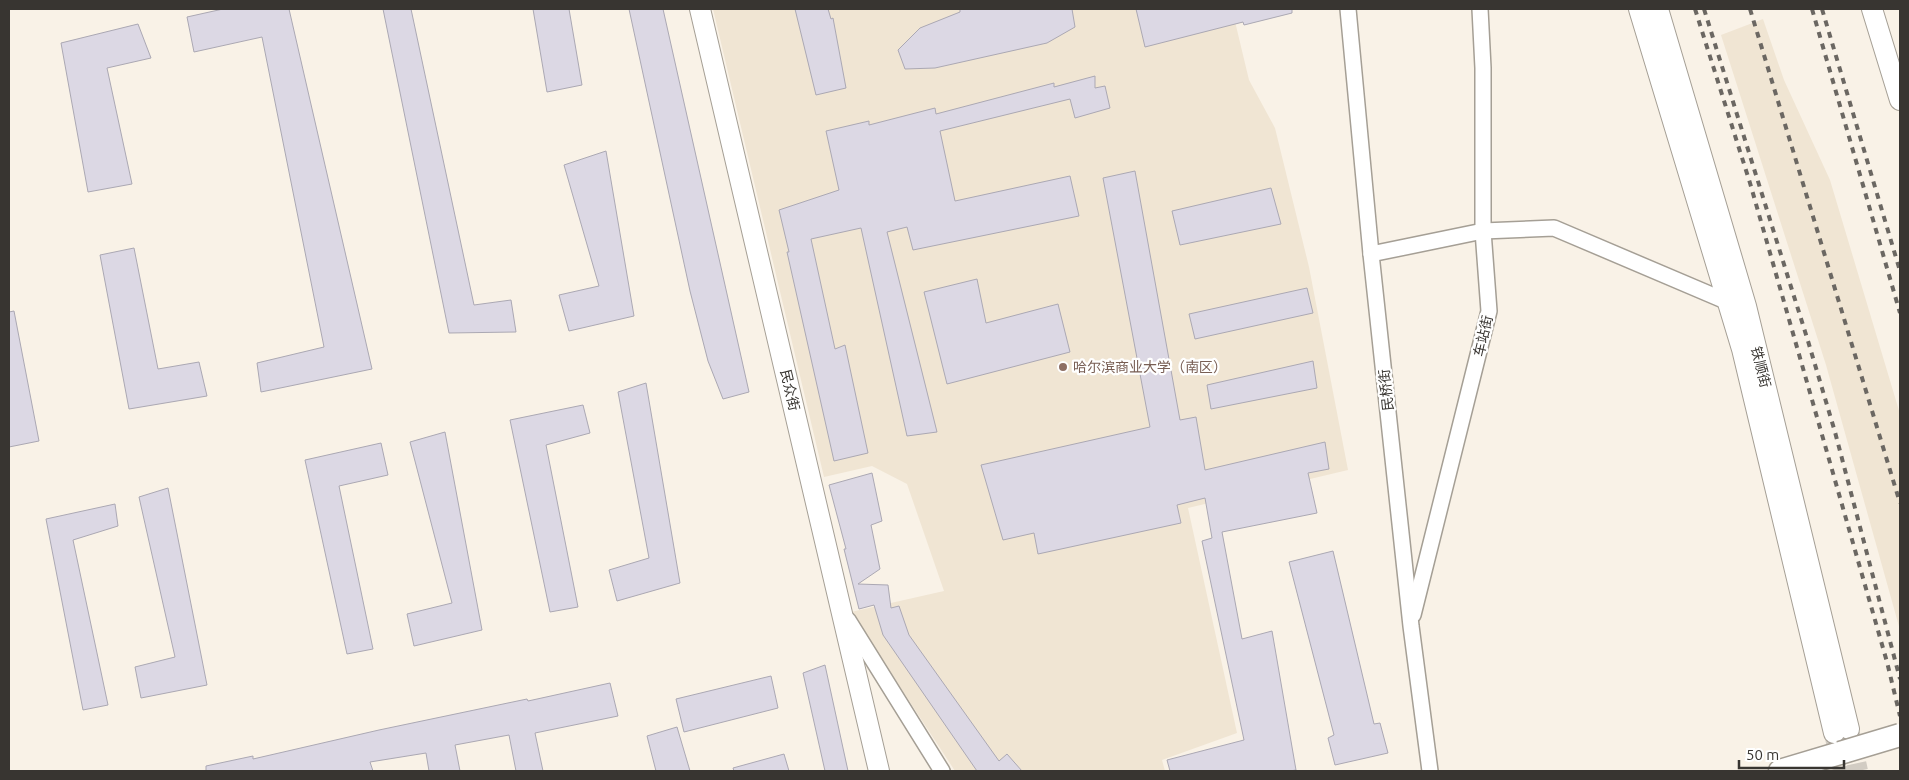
<svg xmlns="http://www.w3.org/2000/svg" width="1909" height="780" viewBox="0 0 1909 780" font-family="Ubuntu,'Noto Sans SC',sans-serif">
  <rect width="100%" height="100%" fill="#f9f2e7"/>
  <!-- built -->
  <g fill="#f0e5d3">
    <polygon points="713,9 1232,9 1249,80 1275,128 1309,267 1348,470 1188,508 1237,733 1162,760 1165,771 955,771 851,612 944,591 907,484 872,466 824,477"/>
    <polygon points="1763,19 1784,80 1830,180 1900,414 1900,630 1826,365 1721,35"/>
  </g>
  <!-- building -->
  <g fill="#dcd8e4" stroke="#aba8b3">
    <polygon points="223,9 289,9 372,369 261,392 257,363 324,347 262,37 194,52 187,17"/>
    <polygon points="383,9 411,9 474,305 511,300 516,332 449,333"/>
    <polygon points="533,9 569,9 582,85 547,92"/>
    <polygon points="629,9 663,9 749,392 723,399 708,361 690,291"/>
    <polygon points="795,9 828,9 831,19 833,18 846,88 816,95"/>
    <polygon points="960,9 1072,9 1075,27 1047,43 935,68 905,69 898,50 920,28 960,12"/>
    <polygon points="1136,9 1292,9 1292,13 1244,25 1243,22 1145,47"/>
    <polygon points="138,24 151,58 107,68 132,184 88,192 61,43"/>
    <polygon points="1095,76 1095,88 1105,86 1110,108 1075,118 1070,99 940,131 955,201 1070,176 1079,216 913,250 907,227 887,232 937,432 907,436 861,228 811,239 835,349 845,345 868,453 834,461 787,252 789,252 779,210 839,190 826,131 869,121 869,125 935,108 936,114 1054,83 1054,87"/>
    <polygon points="606,151 634,316 569,331 559,295 599,286 564,165"/>
    <polygon points="1135,171 1180,420 1196,417 1205,470 1325,442 1329,469 1308,473 1317,513 1222,532 1242,639 1272,631 1296,770 1290,771 1170,771 1167,760 1244,740 1202,541 1212,538 1205,498 1177,505 1181,523 1038,554 1034,533 1003,540 981,465 1150,427 1103,178"/>
    <polygon points="1271,188 1281,224 1180,245 1172,211"/>
    <polygon points="134,248 158,369 199,362 207,396 129,409 100,255"/>
    <polygon points="977,279 986,323 1058,304 1070,352 947,384 924,292"/>
    <polygon points="1307,288 1313,313 1195,339 1189,314"/>
    <polygon points="14,311 39,441 9,447 9,312"/>
    <polygon points="1313,361 1317,388 1211,409 1207,385"/>
    <polygon points="646,383 680,583 617,601 609,570 649,558 618,392"/>
    <polygon points="583,405 590,433 546,445 578,607 550,612 510,420"/>
    <polygon points="445,432 482,630 414,646 407,614 452,603 410,442"/>
    <polygon points="381,443 388,475 339,486 373,649 347,654 305,460"/>
    <polygon points="872,473 882,521 871,525 880,569 858,584 888,585 891,608 899,606 909,635 999,761 1007,754 1022,771 977,771 883,635 874,605 859,609 844,549 846,549 829,485"/>
    <polygon points="168,488 207,685 141,698 135,667 175,657 139,497"/>
    <polygon points="115,504 118,526 73,540 108,705 83,710 46,519"/>
    <polygon points="1333,551 1374,724 1380,723 1388,753 1335,765 1328,738 1334,735 1289,562"/>
    <polygon points="825,665 848,771 825,771 803,673"/>
    <polygon points="771,676 778,708 684,732 676,699"/>
    <polygon points="610,683 618,716 535,733 543,771 516,771 509,735 455,745 460,771 429,771 426,753 370,762 373,771 206,771 206,766 253,756 253,759 379,730 527,699 528,701"/>
    <polygon points="677,727 690,771 656,771 647,736"/>
    <polygon points="784,754 789,771 734,771 733,768"/>
  </g>
  <g fill="none" stroke-linecap="round" stroke-linejoin="round">
    <!-- major-tunnel -->
    <g stroke="#d2ccc3" stroke-width="20" stroke-dasharray="20 10" stroke-linecap="butt">
      <polyline points="1850,734 1858,771"/>
      <polyline points="1835,738 1843,771"/>
    </g>
    <defs>
      <g id="minor">
        <polyline points="1348,9 1371,254 1411,626 1430,771"/>
        <polyline points="1371,254 1483,231 1554,228 1728,302"/>
        <polyline points="1413,615 1489,311 1483,231 1483,68 1480,9"/>
        <polyline points="848,620 942,771"/>
      </g>
      <g id="major">
        <polyline points="700,9 879,771"/>
        <polyline points="1639,9 1742,349 1834,733"/>
        <polyline points="1658,9 1746,306 1849,729"/>
        <polyline points="1872,9 1900,100"/>
      </g>
      <polyline id="highway" points="1780,771 1840,753"/>
    </defs>
    <!-- minor casing -->
    <use href="#minor" stroke="#a59f95" stroke-width="18"/>
    <!-- major casing -->
    <use href="#major" stroke="#a59f95" stroke-width="22"/>
    <!-- highway casing -->
    <use href="#highway" stroke="#a59f95" stroke-width="25"/>
    <!-- minor -->
    <use href="#minor" stroke="#fff" stroke-width="15"/>
    <!-- major -->
    <use href="#major" stroke="#fff" stroke-width="20"/>
    <!-- highway -->
    <use href="#highway" stroke="#fff" stroke-width="22"/>
    <!-- rail -->
    <g stroke="#6b6762" stroke-width="4" stroke-dasharray="6 6" stroke-linecap="butt">
      <polyline points="1695,9 1750,183 1887,662 1900,716"/>
      <polyline points="1704,9 1808,341 1835,432 1900,679"/>
      <polyline points="1750,9 1900,503"/>
      <polyline points="1812,9 1900,313"/>
      <polyline points="1822,9 1900,271"/>
    </g>
    <defs>
      <polyline id="highway-bridge" points="1840,753 1900,735"/>
    </defs>
    <!-- highway-bridge casing -->
    <use href="#highway-bridge" stroke="#a59f95" stroke-width="25" stroke-linecap="butt"/>
    <!-- highway-bridge -->
    <use href="#highway-bridge" stroke="#fff" stroke-width="22"/>
  </g>
  <!-- markers -->
  <circle fill="#8d6e63" stroke="#fff" stroke-width="2" cx="1063" cy="367" r="5"/>
  <g text-anchor="middle" dominant-baseline="central" stroke-width="4.5" stroke-linejoin="round" paint-order="stroke">
    <!-- street labels -->
    <g font-size="14" fill="#383531" stroke="#fff">
      <text transform="translate(1483 336) rotate(-77)">车站街</text>
      <text transform="translate(1761 367) rotate(76)">铁顺街</text>
      <text transform="translate(790 390) rotate(77)">民众街</text>
      <text transform="translate(1386 390) rotate(-96)">民桥街</text>
    </g>
    <!-- education labels -->
    <g font-size="14" fill="#785e54" stroke="#fff" text-anchor="start">
      <text x="1073" y="367">哈尔滨商业大学（南区）</text>
    </g>
  </g>
  <!-- border -->
  <rect width="1909" height="780" fill="none" stroke="#383531" stroke-width="20"/>
  <!-- scale -->
  <path d="M1739 760v8h105v-8" fill="none" stroke="#383531" stroke-width="2.5"/>
  <text x="1746" y="760" font-size="15" fill="#383531" stroke="#ffffff" stroke-width="4" paint-order="stroke">50 m</text>
</svg>
